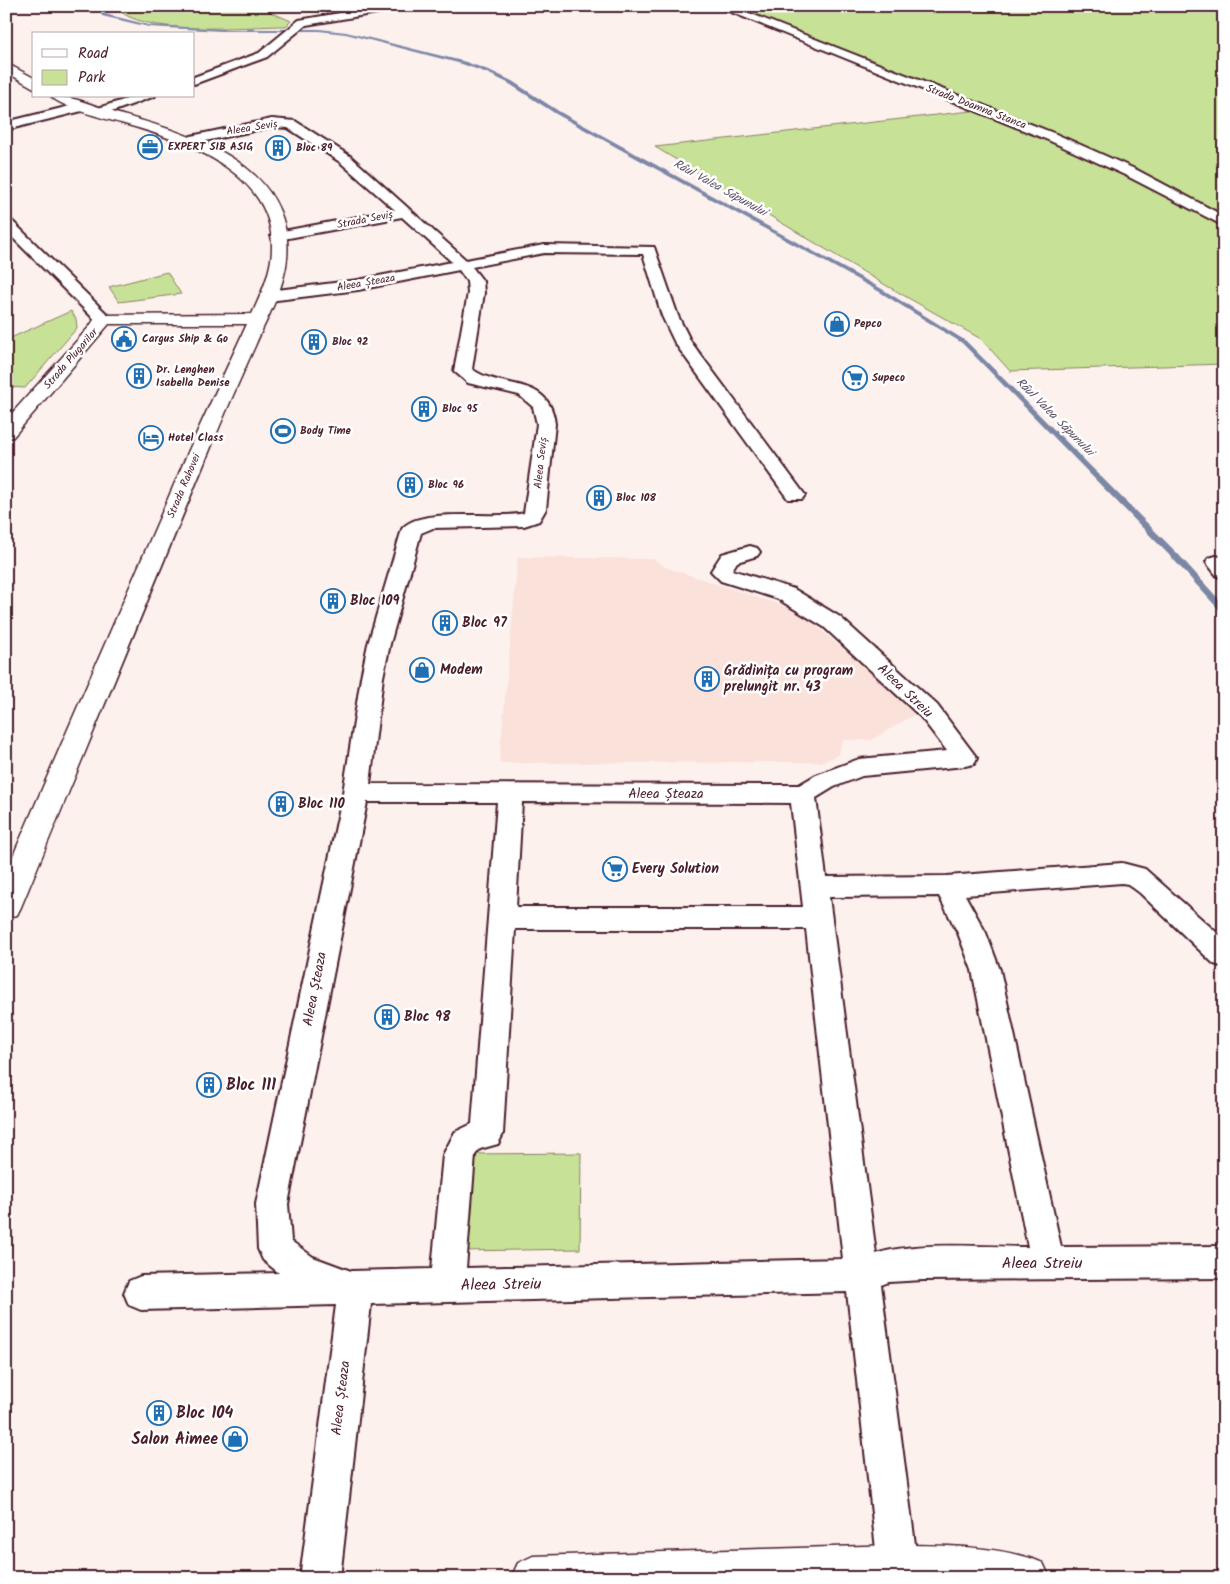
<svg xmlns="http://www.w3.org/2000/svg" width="1230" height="1584" viewBox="0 0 1230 1584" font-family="Kalam,sans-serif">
  <rect width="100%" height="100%" fill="#fdf1ee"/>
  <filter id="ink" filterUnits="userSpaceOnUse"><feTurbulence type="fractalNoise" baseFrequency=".02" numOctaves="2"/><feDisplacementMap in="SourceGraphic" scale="10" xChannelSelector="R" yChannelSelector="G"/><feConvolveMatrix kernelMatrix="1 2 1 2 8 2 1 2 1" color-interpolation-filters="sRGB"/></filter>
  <g filter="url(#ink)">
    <!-- built -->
    <polygon fill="#fae1da" points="518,557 654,559 665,567 799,611 917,713 871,740 843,740 838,755 822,762 499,763"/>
    <!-- green -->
    <g fill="#c7e197" stroke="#888061">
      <path d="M114 6H264L259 7 291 21 286 26C245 26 141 38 114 6Z"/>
      <polygon points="733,6 1224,6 1224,364 1010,371 981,339 887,286 655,147 980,110"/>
      <polygon points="167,272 181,294 119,302 109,287"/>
      <polygon points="71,311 76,319 77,328 25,388 6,387 6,340"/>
      <polygon points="581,1153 580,1249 463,1251 470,1154"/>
    </g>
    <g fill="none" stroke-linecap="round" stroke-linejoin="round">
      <!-- stream -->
      <polygon fill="#7c87a6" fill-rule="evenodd" points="98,6 102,6 105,14 149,25 221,29 319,29 346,32 466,62 491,71 512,81 560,112 882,289 966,341 1179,555 1224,605 1224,613 1221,612 1173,559 962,343 878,291 556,114 508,83 487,73 462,64 346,34 319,31 221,31 149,27 102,16"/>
      <defs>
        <g id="minor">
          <polygon points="381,6 406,6 401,9 306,25 267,57 194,84 194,77 259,53 299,20"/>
          <polygon points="716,6 731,6 1056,134 1137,170 1224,216 1224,226 1127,176 1048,140"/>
          <polygon points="136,96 155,96 103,115 95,115 93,112 95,109"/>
          <polygon points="82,103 86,104 88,107 86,110 6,130 6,122"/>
          <path d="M272 119 295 121 350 156 466 260 544 245 654 247 678 316 691 342 805 495 802 499H788L675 343 662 316 643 254 544 253 472 267 483 281 484 293 472 369C501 391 550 374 555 424L546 509 539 521 524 526 433 528 421 533 390 644 383 677 370 784 799 785 816 775 859 759 947 751 921 717 824 627 778 599 721 581 711 571 722 554 750 546 757 548 760 552 757 556 737 562 732 570 794 589 840 617 937 705 977 758 974 764 965 766 862 776 834 787 816 798 826 877 947 876 1122 863 1145 869 1224 939V967L1214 964 1140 893 1128 884 1122 883 965 895 986 933 1000 970 1061 1247 1224 1246V1278L923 1280 889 1282 881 1285 918 1567 913 1578H883L878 1567 847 1292 371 1304 340 1578H300L336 1305 141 1310 129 1305 124 1293 129 1281 141 1276 279 1273 263 1260 258 1249 256 1204 343 793 361 677 368 644 402 529C418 506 497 520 524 513L537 424 533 407 519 395 468 383 454 371 468 293 467 281 459 270 358 290 269 301 263 299 261 296 269 291 358 280 452 262 402 217 278 240 273 239 271 236 278 232 395 210 340 162 288 128 272 127 191 144 185 140 191 136ZM367 802H497L472 1124 455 1132 443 1155 432 1269 351 1271 313 1257 291 1241 288 1204ZM522 802 791 803 803 907H516ZM939 896 958 933 972 970 1028 1247C985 1247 915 1241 876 1254L829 897ZM515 929H806L843 1259 466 1268 475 1155 480 1149 498 1144 503 1134Z"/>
          <polygon points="6,219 11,220 109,316 111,319 109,322 97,322 6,231"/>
          <polygon points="1216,556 1224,558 1224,578 1217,576 1206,562 1209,558"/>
        </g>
        <g id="tertiary">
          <polygon points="6,63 34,78 34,88 6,72"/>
          <path d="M51 96C75 96 96 107 119 114 185 133 279 158 287 240 291 278 269 313 255 346 241 377 227 408 214 440 149 595 86 751 21 907L17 915 6 918V872L193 441 247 324H109L13 437 6 439V420L90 326 97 315 252 314C260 297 268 279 271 260 283 174 186 141 121 123 106 119 60 107 51 96Z"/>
        </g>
        <path id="secondary" d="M898 1545C941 1545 1004 1546 1043 1563L1050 1578H511L518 1563 533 1556Z"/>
      </defs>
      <!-- minor casing -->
      <use href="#minor" stroke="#4a1f2b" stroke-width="4"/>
      <!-- tertiary casing -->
      <use href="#tertiary" stroke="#4a1f2b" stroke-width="3"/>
      <!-- secondary casing -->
      <use href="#secondary" stroke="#4a1f2b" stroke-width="3"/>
      <!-- minor -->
      <use href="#minor" fill="#fff" fill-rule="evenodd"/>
      <!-- tertiary -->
      <use href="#tertiary" fill="#fff" fill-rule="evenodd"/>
      <!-- secondary -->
      <use href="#secondary" fill="#fff" fill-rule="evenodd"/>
    </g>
  </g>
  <!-- icons -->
  <defs>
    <symbol id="office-ring" viewBox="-11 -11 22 22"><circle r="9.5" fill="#fff" stroke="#1f6fb2" stroke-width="1.5"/><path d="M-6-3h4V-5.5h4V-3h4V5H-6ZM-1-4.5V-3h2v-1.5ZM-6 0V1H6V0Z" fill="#1f6fb2"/></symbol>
    <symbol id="building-ring" viewBox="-11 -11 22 22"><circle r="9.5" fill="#fff" stroke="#1f6fb2" stroke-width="1.5"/><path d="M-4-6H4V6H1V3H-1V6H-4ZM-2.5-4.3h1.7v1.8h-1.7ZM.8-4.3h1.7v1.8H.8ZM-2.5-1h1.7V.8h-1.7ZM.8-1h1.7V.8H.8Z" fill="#1f6fb2"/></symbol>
    <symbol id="shop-ring" viewBox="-11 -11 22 22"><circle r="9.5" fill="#fff" stroke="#1f6fb2" stroke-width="1.5"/><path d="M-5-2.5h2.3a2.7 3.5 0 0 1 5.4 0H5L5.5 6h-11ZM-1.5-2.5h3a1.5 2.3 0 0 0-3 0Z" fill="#1f6fb2"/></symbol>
    <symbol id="civic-ring" viewBox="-11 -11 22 22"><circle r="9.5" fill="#fff" stroke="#1f6fb2" stroke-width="1.5"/><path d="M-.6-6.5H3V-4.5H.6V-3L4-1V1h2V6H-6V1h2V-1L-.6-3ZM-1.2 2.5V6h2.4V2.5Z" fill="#1f6fb2"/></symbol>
    <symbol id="supermarket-ring" viewBox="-11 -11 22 22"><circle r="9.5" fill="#fff" stroke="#1f6fb2" stroke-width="1.5"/><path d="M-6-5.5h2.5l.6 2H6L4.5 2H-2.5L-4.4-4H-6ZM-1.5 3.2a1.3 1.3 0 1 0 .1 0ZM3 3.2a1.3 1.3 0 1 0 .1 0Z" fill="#1f6fb2"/></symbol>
    <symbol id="stadium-ring" viewBox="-11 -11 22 22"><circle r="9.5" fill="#fff" stroke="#1f6fb2" stroke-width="1.5"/><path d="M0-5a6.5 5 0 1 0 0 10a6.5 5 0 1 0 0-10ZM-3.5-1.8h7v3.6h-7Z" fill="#1f6fb2"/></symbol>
    <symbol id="hotel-ring" viewBox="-11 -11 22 22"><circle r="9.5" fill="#fff" stroke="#1f6fb2" stroke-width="1.5"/><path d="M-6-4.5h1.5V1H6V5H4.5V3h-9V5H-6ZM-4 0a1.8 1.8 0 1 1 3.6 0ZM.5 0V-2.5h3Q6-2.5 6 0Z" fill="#1f6fb2"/></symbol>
  </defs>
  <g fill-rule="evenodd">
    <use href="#office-ring" x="136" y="133" width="28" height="28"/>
    <use href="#building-ring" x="264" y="134" width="28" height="28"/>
    <use href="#shop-ring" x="823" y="310" width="28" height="28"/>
    <use href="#civic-ring" x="110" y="325" width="28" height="28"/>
    <use href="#building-ring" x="300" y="328" width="28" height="28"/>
    <use href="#building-ring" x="125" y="362" width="28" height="28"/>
    <use href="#supermarket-ring" x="841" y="364" width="28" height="28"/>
    <use href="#building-ring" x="410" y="395" width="28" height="28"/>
    <use href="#stadium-ring" x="269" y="417" width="28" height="28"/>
    <use href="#hotel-ring" x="137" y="424" width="28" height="28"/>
    <use href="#building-ring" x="396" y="471" width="28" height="28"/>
    <use href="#building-ring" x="585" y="484" width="28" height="28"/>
    <use href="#building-ring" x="319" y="587" width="28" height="28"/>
    <use href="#building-ring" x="431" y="609" width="28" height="28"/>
    <use href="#shop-ring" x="408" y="656" width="28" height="28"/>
    <use href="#building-ring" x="693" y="665" width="28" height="28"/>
    <use href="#building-ring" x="267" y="790" width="28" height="28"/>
    <use href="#supermarket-ring" x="601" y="855" width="28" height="28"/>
    <use href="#building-ring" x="373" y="1003" width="28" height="28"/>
    <use href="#building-ring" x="195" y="1071" width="28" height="28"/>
    <use href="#building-ring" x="145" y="1399" width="28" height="28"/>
    <use href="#shop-ring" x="221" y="1425" width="28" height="28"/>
  </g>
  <g text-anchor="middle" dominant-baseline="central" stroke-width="5" stroke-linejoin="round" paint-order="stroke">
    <!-- far-street labels -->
    <g font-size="11" fill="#4a1f2b" stroke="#fff">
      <text transform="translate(976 107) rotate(21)">Strada Doamna Stanca</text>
      <text transform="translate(252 128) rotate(-9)">Aleea Seviș</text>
      <text transform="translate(365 220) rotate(-11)">Strada Seviș</text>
      <text transform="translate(366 283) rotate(-10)">Aleea Șteaza</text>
      <text transform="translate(71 359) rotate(-49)">Strada Plugarilor</text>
      <text transform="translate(541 463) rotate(-84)">Aleea Seviș</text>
      <text transform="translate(184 486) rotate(-67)">Strada Rahovei</text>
    </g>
    <!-- far-poi labels -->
    <g font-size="11" font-weight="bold" fill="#4a1f2b" stroke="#fff" text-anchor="start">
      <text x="168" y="147">EXPERT SIB ASIG</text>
      <text x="296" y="148">Bloc 89</text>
      <text x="854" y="324">Pepco</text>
      <text x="142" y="339">Cargus Ship &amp; Go</text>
      <text x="332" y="342">Bloc 92</text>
      <text x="156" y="370">Dr. Lenghen<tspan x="156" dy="13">Isabella Denise</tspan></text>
      <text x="872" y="378">Supeco</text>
      <text x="442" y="409">Bloc 95</text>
      <text x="300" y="431">Body Time</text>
      <text x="168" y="438">Hotel Class</text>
      <text x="428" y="485">Bloc 96</text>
      <text x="616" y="498">Bloc 108</text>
    </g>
    <!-- far-water labels -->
    <g font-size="12" font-style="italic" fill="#635368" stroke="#fff">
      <text transform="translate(720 188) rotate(29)">Râul Valea Săpunului</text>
      <text transform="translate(1055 417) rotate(45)">Râul Valea Săpunului</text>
    </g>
    <!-- poi labels -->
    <g font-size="14" font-weight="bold" fill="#4a1f2b" stroke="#fff" text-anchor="start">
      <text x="350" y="601">Bloc 109</text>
      <text x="462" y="623">Bloc 97</text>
      <text x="440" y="670">Modem</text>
      <text x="724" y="671">Grădinița cu program<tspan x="724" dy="16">prelungit nr. 43</tspan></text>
      <text x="298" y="804">Bloc 110</text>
      <text x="632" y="869">Every Solution</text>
      <text x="404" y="1017">Bloc 98</text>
    </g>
    <!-- street labels -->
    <g font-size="14" fill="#4a1f2b" stroke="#fff">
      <text transform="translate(905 691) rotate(44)">Aleea Streiu</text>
      <text x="666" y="794">Aleea Șteaza</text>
      <text transform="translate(315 989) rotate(-79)">Aleea Șteaza</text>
      <text transform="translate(341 1398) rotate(-83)">Aleea Șteaza</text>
    </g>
    <!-- near-poi labels -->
    <g font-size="16" font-weight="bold" fill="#4a1f2b" stroke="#fff" text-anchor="start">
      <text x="226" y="1085">Bloc 111</text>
      <text x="176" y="1413">Bloc 104</text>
      <text x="218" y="1439" text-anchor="end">Salon Aimee</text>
    </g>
    <!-- near-street labels -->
    <g font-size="16" fill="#4a1f2b" stroke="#fff">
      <text x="1042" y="1263">Aleea Streiu</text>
      <text transform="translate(501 1285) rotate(-1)">Aleea Streiu</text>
    </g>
  </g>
  <!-- margin -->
  <rect width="1230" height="1584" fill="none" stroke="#fff" stroke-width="25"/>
  <rect x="12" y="12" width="1205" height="1559" fill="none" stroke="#4a1f2b" stroke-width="2" filter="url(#ink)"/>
  <!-- legend -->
  <rect x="32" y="32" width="162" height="65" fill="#ffffff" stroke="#b7a5aa"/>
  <rect x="42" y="49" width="25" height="8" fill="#ffffff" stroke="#b7a5aa"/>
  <text x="78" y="58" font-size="15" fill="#4a1f2b">Road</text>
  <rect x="42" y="70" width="25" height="15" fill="#c7e197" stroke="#b7a5aa"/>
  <text x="78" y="82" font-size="15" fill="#4a1f2b">Park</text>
</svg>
